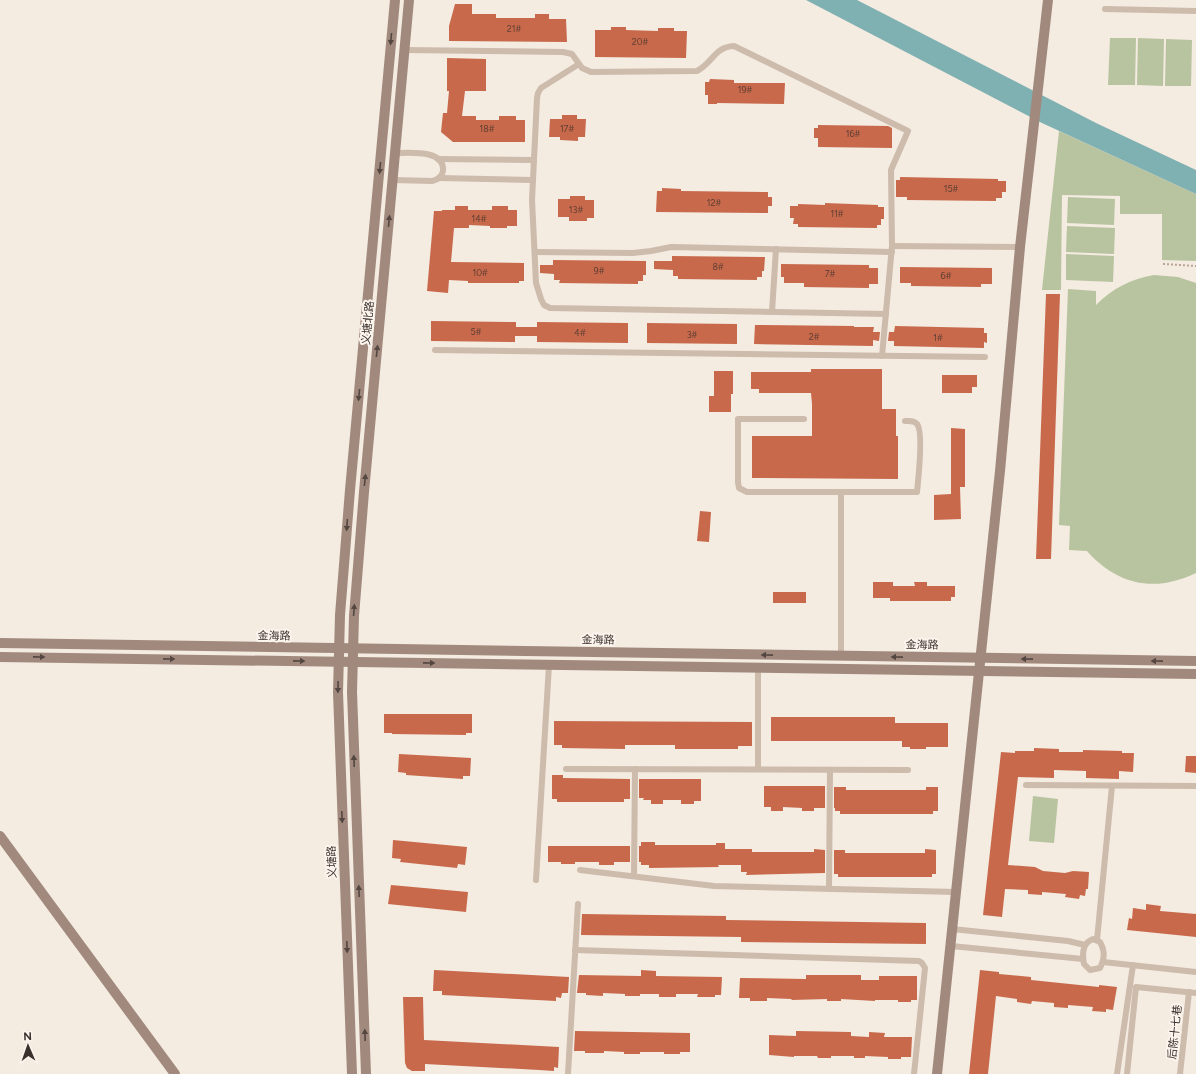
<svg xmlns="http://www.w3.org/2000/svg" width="1196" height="1074" viewBox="0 0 1196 1074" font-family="Figtree,'Noto Sans SC',sans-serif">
  <rect width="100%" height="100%" fill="#f4ebe1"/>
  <!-- green -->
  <g fill="#b8c4a0">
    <polygon points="1110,38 1136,38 1135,85 1108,85"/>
    <polygon points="1138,38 1164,39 1163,86 1137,85"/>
    <polygon points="1166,39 1192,40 1191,86 1165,86"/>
    <polygon points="1059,131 1196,194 1196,261 1162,260 1162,214 1120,214 1120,196 1062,195 1061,290 1042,290"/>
    <polygon points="1068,197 1115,199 1114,225 1067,223"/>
    <polygon points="1067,226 1115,228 1114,254 1066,252"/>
    <polygon points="1066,254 1114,256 1113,282 1066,280"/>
    <path d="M1154 275 1178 277 1196 283V573C1155 593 1117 585 1087 551L1069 550 1070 526 1059 525 1068 289 1096 291V305C1113 288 1131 279 1154 275Z"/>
    <polygon points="1033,796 1058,799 1054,843 1029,841"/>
  </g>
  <!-- water -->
  <polygon fill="#7fb0b2" points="806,0 857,0 1096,123 1196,170 1196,194 1042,123"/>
  <!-- building -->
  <g fill="#c8694b">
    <polygon points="455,4 472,4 472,14 496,14 496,18 535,18 535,14 549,14 549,19 566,19 567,42 449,41 449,26"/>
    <polygon points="611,27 626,27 626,30 658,31 658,28 674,28 674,31 687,31 686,58 595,57 595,30 611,30"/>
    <polygon points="447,58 486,59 486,91 465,91 462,116 476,116 476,120 499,120 499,116 516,116 516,120 525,120 525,142 453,142 441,132 443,113 447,113 449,91 447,91"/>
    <polygon points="710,79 734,80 734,83 785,83 784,104 717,103 717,104 708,104 708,95 705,95 705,82 709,82"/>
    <polygon points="562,115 577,115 577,119 586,119 585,137 578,137 578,141 560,140 560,137 549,137 550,119 562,119"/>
    <polygon points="818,125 888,126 892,128 892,148 818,147 818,138 814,138 814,128 818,128"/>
    <polygon points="900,177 998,179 998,181 1006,181 1006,192 1002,192 1002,198 996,198 996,201 907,200 907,197 896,197 896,180 900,180"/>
    <polygon points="662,188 681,189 681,191 768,192 768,197 772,197 772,206 768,206 768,213 656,212 657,191 662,191"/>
    <polygon points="570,196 585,196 585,200 594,200 594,218 587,218 587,221 569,221 569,217 558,217 558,199 570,199"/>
    <polygon points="825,203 878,205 878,207 884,207 884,219 881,219 881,225 877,225 877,228 798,227 798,224 793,224 794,218 790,218 790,206 798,206 798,204 825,205"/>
    <polygon points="455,206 468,206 468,210 492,210 492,206 508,206 508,210 517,210 517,226 507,226 507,228 490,228 490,226 469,225 469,228 454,228 451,262 524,263 524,281 519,281 519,283 468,283 468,281 449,280 448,293 427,291 434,211 442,211 442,210 455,210"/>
    <polygon points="672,256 765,257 764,271 762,271 762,277 757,277 757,280 678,279 678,276 673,276 673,270 654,269 654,261 672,261"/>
    <polygon points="553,260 646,261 646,275 643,275 643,281 638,281 638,284 559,283 560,280 554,280 554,274 540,273 540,265 553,265"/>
    <polygon points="781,264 869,265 869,268 878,268 878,284 869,284 869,288 804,287 804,283 784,283 784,277 781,277"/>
    <polygon points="900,267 992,268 992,284 981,284 981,287 911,286 911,283 900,283"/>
    <polygon points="1046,294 1060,294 1051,559 1036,559"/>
    <polygon points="431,321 516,322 516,327 537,327 537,322 628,323 628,343 537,342 537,336 515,336 515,342 431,341"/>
    <polygon points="647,323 737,324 737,344 647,343"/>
    <polygon points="755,325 854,326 854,327 874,327 873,332 880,332 879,341 873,340 873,346 754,344"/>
    <polygon points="895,326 984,328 984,333 987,333 987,343 984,342 984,348 894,346 894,341 888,341 889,332 894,332"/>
    <polygon points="811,369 882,369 882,409 896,409 896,436 898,436 898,479 752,478 752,436 812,436 812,404 811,393 759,393 759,389 751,389 751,372 811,372"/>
    <polygon points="714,371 733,371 733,394 731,394 731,412 709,412 709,396 714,396"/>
    <polygon points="942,375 977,375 977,387 972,387 972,393 942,393"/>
    <polygon points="951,428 965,429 965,487 960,487 961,519 934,520 934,495 951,494"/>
    <polygon points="700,511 711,512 709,542 697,541"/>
    <polygon points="873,582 893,582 893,586 915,586 914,582 927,582 927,586 955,586 955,597 951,597 951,601 890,601 890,598 873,598"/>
    <rect x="773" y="592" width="33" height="11"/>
    <polygon points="384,714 472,714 472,733 466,733 466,735 392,734 392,733 384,733"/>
    <polygon points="771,717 895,717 895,723 948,723 948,747 926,747 926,749 910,749 910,747 902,747 902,741 771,741"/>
    <polygon points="554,721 752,722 752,746 738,746 738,749 675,749 675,745 625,745 625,749 562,748 562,745 554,745"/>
    <polygon points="1034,748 1059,749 1059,752 1083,752 1083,750 1122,751 1122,753 1134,753 1133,772 1119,771 1119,779 1086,778 1086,771 1054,770 1054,778 1018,777 1008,865 1035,867 1043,871 1065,873 1073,871 1089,872 1088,889 1086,889 1085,896 1080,895 1079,899 1065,897 1066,894 1042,892 1042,895 1028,894 1028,890 1005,889 1002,917 983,915 1001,752 1015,753 1015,751 1034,751"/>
    <polygon points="399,754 471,758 470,776 463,776 463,779 406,775 406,773 398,772"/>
    <polygon points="1186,756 1196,756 1196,773 1185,772"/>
    <polygon points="552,775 563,775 563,778 630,779 630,799 624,799 624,802 557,802 557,799 552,799"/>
    <polygon points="639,779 701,779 701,801 694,801 694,804 681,804 681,800 663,800 663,804 651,804 651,800 643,800 644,798 639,798"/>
    <polygon points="764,786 825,786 825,808 814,808 814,811 802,811 802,808 783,807 783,811 771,811 771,807 764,807"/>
    <polygon points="834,787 846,787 846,790 926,790 926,787 938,787 938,811 933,811 933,814 840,814 840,811 835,811 835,808 834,808"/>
    <polygon points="393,840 467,847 465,865 458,864 457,868 400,862 401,859 392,858"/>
    <polygon points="641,842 655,842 655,845 716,845 716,843 725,843 725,849 752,849 752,852 814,852 814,849 825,850 825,873 746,875 747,872 741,872 741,865 718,865 719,867 649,868 649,865 641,865 641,862 639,862 639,846 641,846"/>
    <polygon points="548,846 630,846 630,862 614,862 614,865 599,865 599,862 575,862 575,864 561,864 561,862 548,862"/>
    <polygon points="925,849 936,850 936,874 932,874 932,877 838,877 838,874 834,874 834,850 845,850 845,853 925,853"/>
    <polygon points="391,885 468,892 466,912 388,904"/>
    <polygon points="1146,904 1161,906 1160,911 1196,914 1196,937 1127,930 1129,918 1132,919 1133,908 1146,910"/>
    <polygon points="582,914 726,916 726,920 926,923 926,944 741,942 741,937 581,935"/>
    <polygon points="434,970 569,977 568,993 562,993 561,998 556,997 556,1001 442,995 442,991 433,991"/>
    <polygon points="641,970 656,971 656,976 722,977 721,995 715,995 715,997 697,997 698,994 676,994 676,997 659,997 659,994 640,994 640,996 625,996 625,994 603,993 603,996 586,995 586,993 577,993 579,975 641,976"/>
    <polygon points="980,970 999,972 999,974 1031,977 1031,980 1099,987 1099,985 1117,987 1113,1010 1106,1009 1106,1012 1092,1011 1093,1007 1068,1005 1068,1008 1054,1007 1054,1003 1032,1001 1031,1004 1017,1002 1017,999 996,996 988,1074 969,1074"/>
    <polygon points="806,975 861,975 861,980 879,980 879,976 917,976 917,1000 911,1000 911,1002 898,1002 898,1000 875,1000 875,1001 841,999 841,1001 827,1001 827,999 792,1000 791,999 767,998 767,1001 750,1001 750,998 739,998 740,978 806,979"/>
    <polygon points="403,997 423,997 424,1040 559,1047 558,1068 554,1067 554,1071 539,1070 425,1064 425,1071 412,1071 407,1068 405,1063"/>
    <polygon points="575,1031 690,1033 690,1052 680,1052 680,1054 664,1054 664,1052 640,1052 640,1054 624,1054 624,1052 604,1051 604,1053 585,1053 585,1051 574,1051"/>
    <polygon points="796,1031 851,1032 851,1036 869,1037 869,1032 885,1033 884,1037 912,1037 911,1057 901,1057 901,1059 888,1059 888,1057 865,1056 865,1058 854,1058 854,1056 831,1056 831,1058 818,1058 817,1056 794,1056 794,1057 769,1055 769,1035 796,1036"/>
  </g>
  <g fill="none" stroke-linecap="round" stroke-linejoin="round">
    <!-- path -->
    <polyline stroke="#b9a596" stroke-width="2" stroke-dasharray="2 2" stroke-linecap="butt" points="1163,264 1196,266"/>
    <!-- lane -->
    <g stroke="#cdbbac" stroke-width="6">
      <polyline points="1105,9 1196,11"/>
      <path d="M404 50 563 52 572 54 582 68 591 72 697 71C713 63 714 47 734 46L908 131 891 170 892 246 882 356"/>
      <polyline points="579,64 541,88 538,93 537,98 532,200 536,283 541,299 544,305 550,308 886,314"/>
      <polyline points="438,159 534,160"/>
      <polyline points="439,178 533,180"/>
      <path d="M393 180 432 181C437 180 442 177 443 171 445 149 409 153 395 153"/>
      <polyline points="892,246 1020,247"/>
      <polyline points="535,252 633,253 651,251 671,247 892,252"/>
      <polyline points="772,312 776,249"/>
      <polyline points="435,350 985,357"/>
      <path d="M804 419H738V482L739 488 747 492H917C918 481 924 432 917 424 914 420 908 421 905 421"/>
      <polyline points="841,492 841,656"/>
      <polyline points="566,769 908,770"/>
      <polyline points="758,769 758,668"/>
      <polyline points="1026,785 1196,786"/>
      <polyline points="580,870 714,886 956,892"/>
      <polyline points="634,876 635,769"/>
      <polyline points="536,880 549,665"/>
      <polyline points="829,889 830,770"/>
      <polyline points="952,929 1068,941 1085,945"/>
      <path d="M1093 939 1100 942C1105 951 1105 958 1100 968L1090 970 1084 964C1082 954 1082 943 1093 939Z"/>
      <polyline points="1097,940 1112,786"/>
      <polyline points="951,946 1083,959"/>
      <polyline points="575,950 919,961 922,963 925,968 914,1074"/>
      <polyline points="1103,962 1196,972"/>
      <polyline points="568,1074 578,904"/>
      <polyline points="1117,1074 1133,965"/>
      <polyline points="1127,1074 1136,987 1196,993"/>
      <polyline points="1180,1074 1189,992"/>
    </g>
    <!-- secondary -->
    <g stroke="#a18a7d" stroke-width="10">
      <polyline points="0,643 1196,661"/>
      <polyline points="0,657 1196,674"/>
      <polyline points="0,836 175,1074"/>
      <polyline points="352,1074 338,692 340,615 350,490 395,0"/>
      <polyline points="366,1074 352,692 354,616 364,492 409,0"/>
      <polyline points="937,1074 1000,471 1020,247 1048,0"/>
    </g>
  </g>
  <!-- one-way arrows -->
  <defs><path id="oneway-solid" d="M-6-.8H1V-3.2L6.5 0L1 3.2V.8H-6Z"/></defs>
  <g fill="#544640">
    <use href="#oneway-solid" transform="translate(391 39) rotate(95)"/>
    <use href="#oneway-solid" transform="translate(380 168) rotate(95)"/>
    <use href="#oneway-solid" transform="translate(389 221) rotate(-85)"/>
    <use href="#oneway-solid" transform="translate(377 351) rotate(-84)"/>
    <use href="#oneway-solid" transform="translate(359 395) rotate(96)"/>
    <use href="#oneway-solid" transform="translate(365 480) rotate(-84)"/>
    <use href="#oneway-solid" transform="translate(347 525) rotate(94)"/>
    <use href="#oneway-solid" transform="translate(354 610) rotate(-86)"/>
    <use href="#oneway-solid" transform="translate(767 655) rotate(-179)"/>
    <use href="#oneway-solid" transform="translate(39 657) rotate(1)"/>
    <use href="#oneway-solid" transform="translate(897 657) rotate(-179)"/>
    <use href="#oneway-solid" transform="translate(169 659) rotate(1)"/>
    <use href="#oneway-solid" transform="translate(1027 659) rotate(-179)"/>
    <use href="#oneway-solid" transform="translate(299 661) rotate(1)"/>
    <use href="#oneway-solid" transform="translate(1157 661) rotate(-179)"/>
    <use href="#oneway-solid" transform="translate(429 663) rotate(1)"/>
    <use href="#oneway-solid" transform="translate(338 687) rotate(91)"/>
    <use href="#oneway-solid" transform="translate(354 761) rotate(-92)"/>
    <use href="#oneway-solid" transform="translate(342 817) rotate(88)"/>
    <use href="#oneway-solid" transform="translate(359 891) rotate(-92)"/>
    <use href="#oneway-solid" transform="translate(347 947) rotate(88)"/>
    <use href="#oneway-solid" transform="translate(365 1035) rotate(-92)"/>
  </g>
  <g text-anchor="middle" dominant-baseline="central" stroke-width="4" stroke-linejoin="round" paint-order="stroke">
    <!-- number labels -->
    <g font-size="9" fill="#5e3e33">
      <text x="514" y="28">21#</text>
      <text x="640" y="41">20#</text>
      <text x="745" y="89">19#</text>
      <text x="487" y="128">18#</text>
      <text x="567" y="128">17#</text>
      <text x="853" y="133">16#</text>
      <text x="951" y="188">15#</text>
      <text x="714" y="202">12#</text>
      <text x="576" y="209">13#</text>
      <text x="837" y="213">11#</text>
      <text x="479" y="218">14#</text>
      <text x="718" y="266">8#</text>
      <text x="599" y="270">9#</text>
      <text x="480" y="272">10#</text>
      <text x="830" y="273">7#</text>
      <text x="946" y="275">6#</text>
      <text x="476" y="331">5#</text>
      <text x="580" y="332">4#</text>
      <text x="692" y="334">3#</text>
      <text x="814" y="336">2#</text>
      <text x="938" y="337">1#</text>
    </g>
    <!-- street labels -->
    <g font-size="11" fill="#3b302b" stroke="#fbf5ee">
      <text transform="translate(368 323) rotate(-85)">义塘北路</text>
      <text transform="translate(274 636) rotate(1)">金海路</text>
      <text transform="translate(598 640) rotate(1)">金海路</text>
      <text transform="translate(922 645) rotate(1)">金海路</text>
      <text transform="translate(332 862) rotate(-92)">义塘路</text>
      <text transform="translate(1175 1032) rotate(-84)">后陈十七巷</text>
    </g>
  </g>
  <!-- north arrow -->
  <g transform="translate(28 1046) rotate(358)" stroke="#fbf5ee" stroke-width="3" paint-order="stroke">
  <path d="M0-3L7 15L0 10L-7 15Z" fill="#3b302b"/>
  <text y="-6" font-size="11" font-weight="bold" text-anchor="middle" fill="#3b302b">N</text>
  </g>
</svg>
